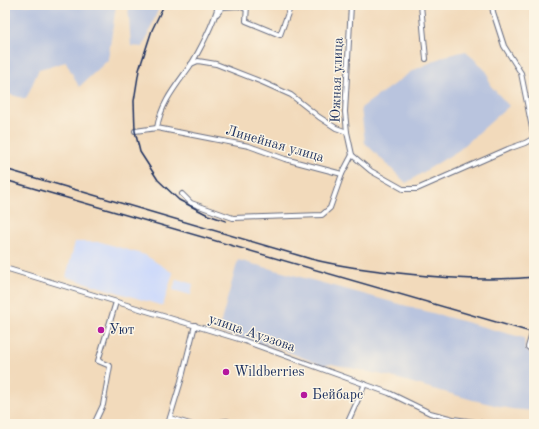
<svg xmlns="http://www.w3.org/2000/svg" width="539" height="429" viewBox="0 0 539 429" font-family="'Old Standard TT',serif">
  <rect width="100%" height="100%" fill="#fcf5e5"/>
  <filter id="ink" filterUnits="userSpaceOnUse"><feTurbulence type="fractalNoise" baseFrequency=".025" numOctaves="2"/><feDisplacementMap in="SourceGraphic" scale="8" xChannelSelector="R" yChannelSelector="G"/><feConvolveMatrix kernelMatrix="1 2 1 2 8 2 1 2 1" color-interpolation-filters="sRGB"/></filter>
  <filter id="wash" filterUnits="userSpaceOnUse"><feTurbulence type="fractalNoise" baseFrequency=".012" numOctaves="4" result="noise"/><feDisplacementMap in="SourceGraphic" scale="16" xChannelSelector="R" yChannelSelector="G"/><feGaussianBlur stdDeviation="0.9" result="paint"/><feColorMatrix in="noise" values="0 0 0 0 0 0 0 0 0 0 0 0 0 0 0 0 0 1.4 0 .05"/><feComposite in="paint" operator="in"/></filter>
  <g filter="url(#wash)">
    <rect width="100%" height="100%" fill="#f2dabb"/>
    <!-- built -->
    <g fill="#cedafa">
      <polygon points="75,242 101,242 145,255 173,273 163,306 66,277"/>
      <polygon points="176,279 193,284 191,295 173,290"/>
    </g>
    <!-- industrial -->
    <g fill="#b9c4de">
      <polygon points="5,5 116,5 108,60 79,87 66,62 39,69 26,99 5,93"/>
      <polygon points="128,5 160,5 143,47 131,46"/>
      <polygon points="466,51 487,72 490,85 509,106 459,150 406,183 365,143 361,108 412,71 445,56"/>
      <polygon points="238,260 524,338 525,350 534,355 534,411 512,409 473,400 388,376 332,364 322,365 275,347 218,332"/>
    </g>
  </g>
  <g filter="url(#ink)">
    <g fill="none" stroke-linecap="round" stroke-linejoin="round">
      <defs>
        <g id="street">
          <polyline points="247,5 246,21 280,35 291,5"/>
          <polyline points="351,5 345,112 347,132 352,155"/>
          <polyline points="421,5 426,59"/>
          <polyline points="492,5 493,12 504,46 521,73 534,138"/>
          <polyline points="217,14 223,7 239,6 246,9"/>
          <polyline points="191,64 198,61 216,64 262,82 291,95 319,117 336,128 347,132"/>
          <path d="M157 128C161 103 176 86 190 66 199 52 215 21 218 5"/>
          <polyline points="135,131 157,128 249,146 285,159 342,174 352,155"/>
          <polyline points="352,155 371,171 403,189 417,189 508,149 525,143 534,138"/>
          <polyline points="182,194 191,203 233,218 322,215 330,208 342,174"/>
          <polyline points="5,268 242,340 361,383 389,393 430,413 453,419 490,424"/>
          <polyline points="534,327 528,347 534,352"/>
          <polyline points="170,418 190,424"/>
          <polyline points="94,424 103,405 110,366 98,361 116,302"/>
          <polyline points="168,424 181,381 195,325"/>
          <polyline points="206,424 227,421 235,424"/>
          <polyline points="347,424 365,384"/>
        </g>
      </defs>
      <!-- street casing -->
      <use href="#street" stroke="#666b7f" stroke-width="6"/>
      <!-- street -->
      <use href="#street" stroke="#fff" stroke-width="4"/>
      <!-- rail -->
      <g stroke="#1b2f5e" stroke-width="1.5">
        <polyline points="164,5 152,30 139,70 134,101 135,131 140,152 158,180 179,200 208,215 226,221"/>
        <path d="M5 169 311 259C343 267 376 271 408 274 451 279 491 281 534 277"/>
        <polyline points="5,180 534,333"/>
      </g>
    </g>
  </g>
  <!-- markers -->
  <g fill="#b5179e" stroke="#fcf5e5" stroke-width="1.5">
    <circle cx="101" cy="330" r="4"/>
    <circle cx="226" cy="372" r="4"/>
    <circle cx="304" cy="395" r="4"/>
  </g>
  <g text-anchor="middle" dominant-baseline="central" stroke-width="3" stroke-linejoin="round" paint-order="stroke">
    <!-- street labels -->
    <g font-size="14" fill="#1b2f5e" stroke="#fcf5e5">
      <text transform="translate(337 80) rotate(-88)">Южная улица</text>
      <text transform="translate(275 144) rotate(16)">Линейная улица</text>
      <text transform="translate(252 333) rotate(19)">улица Ауэзова</text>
    </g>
    <!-- poi labels -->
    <g font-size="14" fill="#1b2f5e" stroke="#fcf5e5" text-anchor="start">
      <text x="109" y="330">Уют</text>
      <text x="234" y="372">Wildberries</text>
      <text x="312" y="395">Бейбарс</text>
    </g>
  </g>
  <!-- margin -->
  <rect width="539" height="429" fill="none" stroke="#fcf5e5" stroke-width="20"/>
</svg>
